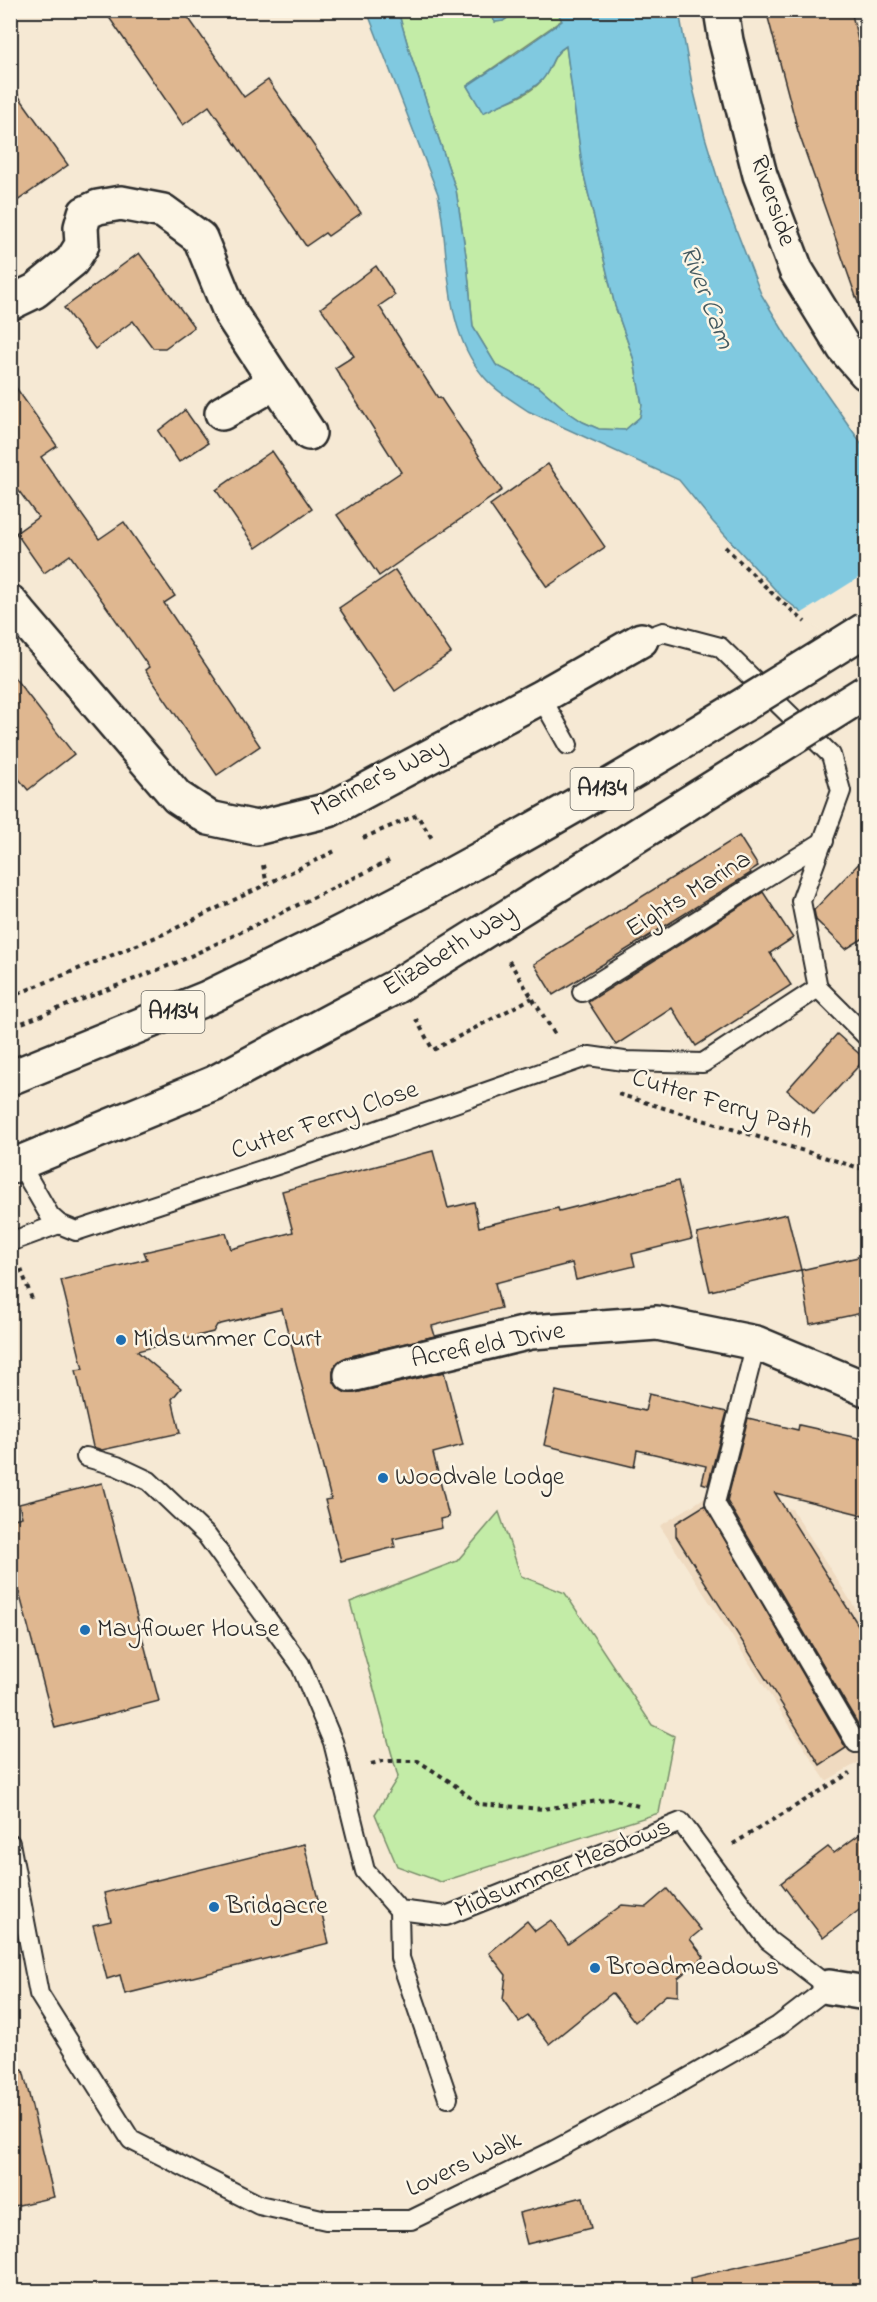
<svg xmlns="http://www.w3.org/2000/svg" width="877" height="2302" viewBox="0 0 877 2302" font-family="'Indie Flower',sans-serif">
  <rect width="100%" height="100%" fill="#f6e9d4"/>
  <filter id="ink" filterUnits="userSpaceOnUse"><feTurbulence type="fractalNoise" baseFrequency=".0167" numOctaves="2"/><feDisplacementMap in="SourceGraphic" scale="12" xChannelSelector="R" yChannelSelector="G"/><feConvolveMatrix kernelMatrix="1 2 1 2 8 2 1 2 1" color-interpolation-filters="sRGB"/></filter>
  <g filter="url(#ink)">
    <!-- built -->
    <polygon fill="#efdac0" points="704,1498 755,1501 792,1509 866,1625 866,1758 826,1781 660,1526"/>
    <!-- green -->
    <g fill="#c3eca7" stroke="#778c69" stroke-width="1.5">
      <path d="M398 11H487L495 22 503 21 517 11H557L562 20 467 86 483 112C503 103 533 95 545 76 554 63 552 55 566 46L583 171 615 306 634 360 642 405 640 417 625 430 599 429 583 422 568 412 540 388 496 365 473 327 467 262 456 190 410 53Z"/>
      <polygon points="499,1512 521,1576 565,1593 652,1725 674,1736 659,1813 441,1882 397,1866 375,1814 398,1777 350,1602 457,1561"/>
    </g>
    <!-- water -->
    <g fill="#80c9e0" stroke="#5e8a98" stroke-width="1.5">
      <path d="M367 11H398L410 53 456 190 467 262 473 327 496 365 540 388 568 412 583 422 599 429 625 430 640 417 642 405 634 360 615 306 583 171 566 46C550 55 553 68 542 80 526 95 503 103 483 113L467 86 514 55 562 21 557 11H679L692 84 705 137 723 196 761 294 787 337 866 450V664L782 597 713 522 679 480 528 411C513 401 496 391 484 377 441 326 451 256 438 194Z"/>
      <polygon points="487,11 517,11 503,21 495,22"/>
    </g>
    <!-- pier -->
    <polygon fill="#f6e9d4" points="866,573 866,667 799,615"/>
    <!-- building -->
    <g fill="#dfb790" stroke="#2b2b2b" stroke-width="1.5">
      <polygon points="104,10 183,10 244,97 268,80 361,213 328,236 325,233 306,246 209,106 183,125"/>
      <polygon points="766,10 851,10 867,79 867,313 862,314 798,131"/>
      <polygon points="10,84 68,165 10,206"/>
      <polygon points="139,253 194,327 165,348 153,348 133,321 95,349 64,308"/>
      <polygon points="376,266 395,295 379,306 438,398 440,397 502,490 379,576 337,515 401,472 335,368 354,356 321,308"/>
      <polygon points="10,379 57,446 41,457 99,539 124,522 175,596 164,603 260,746 217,775 145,670 149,667 70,555 44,573 16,533 38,517 10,479"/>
      <polygon points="185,410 208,443 179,462 158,431"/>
      <polygon points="272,451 312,509 256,548 216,490"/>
      <polygon points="548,464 605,547 547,587 490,505"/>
      <polygon points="395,570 451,653 395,691 339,608"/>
      <polygon points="10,672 74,754 28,790 10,768"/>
      <polygon points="739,836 758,866 750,871 751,873 553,995 534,964"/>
      <polygon points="867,855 867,936 846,949 816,920 814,910"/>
      <polygon points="763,892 793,938 770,953 791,985 696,1046 672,1008 616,1045 588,1002"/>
      <polygon points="837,1034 865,1059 814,1114 787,1090"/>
      <polygon points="433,1151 448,1208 474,1202 479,1227 558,1208 559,1211 678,1181 692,1239 632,1254 635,1266 576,1280 572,1263 495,1283 501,1308 432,1326 435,1336 347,1357 338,1362 333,1370 333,1380 338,1388 346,1393 355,1393 444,1372 463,1445 433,1453 449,1517 440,1519 442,1528 393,1539 395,1547 341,1561 325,1500 331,1499 282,1309 217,1325 213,1332 137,1351 181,1388 172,1399 180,1433 102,1450 93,1447 76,1370 83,1369 61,1280 147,1259 144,1252 226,1233 231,1249 293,1232 282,1191"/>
      <polygon points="787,1214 801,1270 867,1255 867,1312 810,1324 801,1270 710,1291 697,1234"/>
      <polygon points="556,1391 645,1411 649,1394 727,1412 708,1485 702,1483 706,1466 637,1450 634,1467 544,1445"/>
      <polygon points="748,1418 798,1430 799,1425 867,1440 867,1516 775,1493 867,1639 865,1736 727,1501"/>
      <polygon points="102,1483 159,1701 55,1728 10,1558 10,1520 22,1517 19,1504"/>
      <polygon points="705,1505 846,1748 820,1765 676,1536 676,1523"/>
      <polygon points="867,1829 867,1904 823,1938 781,1883 828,1847 834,1853"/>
      <polygon points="304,1844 329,1943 125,1994 120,1975 107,1979 93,1925 111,1921 104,1893"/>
      <polygon points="667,1889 701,1930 690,1939 704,1957 678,1978 678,1996 666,1995 635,2022 612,1993 549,2044 528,2016 519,2022 503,2000 506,1975 489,1953 527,1921 535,1931 551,1920 568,1944 622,1905 646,1907"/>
      <polygon points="23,2070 54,2197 10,2207 10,2071"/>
      <polygon points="583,2197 591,2228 527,2244 519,2213"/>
      <polygon points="867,2237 867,2292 691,2292 690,2278"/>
    </g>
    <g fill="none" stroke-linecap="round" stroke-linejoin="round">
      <defs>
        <g id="lane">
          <polyline points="641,640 663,632 720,647 831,755 841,791 801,901 818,988 866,1036"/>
          <polyline points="541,697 568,745"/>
          <polyline points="582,992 824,841"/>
          <polyline points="20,1164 50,1216 59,1224 76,1231 286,1162 589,1056 624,1061 703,1063 818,988"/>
          <polyline points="10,1242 59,1224"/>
          <polyline points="756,1343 715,1503 856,1743"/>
          <polyline points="10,1843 39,1994 131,2140 259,2205 326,2220 411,2220 551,2152 667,2090 778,2026 829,1987 768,1940 681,1822 446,1916 399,1910 365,1871 333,1742 300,1664 207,1536 149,1481 117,1466 86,1457"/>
          <polyline points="399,1910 400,1958 448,2098"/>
        </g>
        <g id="street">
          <polyline points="721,10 726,41 760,175 796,270 844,348 866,373"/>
          <polyline points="10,303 35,291 72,261 82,245 81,227 85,213 98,207 121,203 163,211 200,238 231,314 309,433"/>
          <polyline points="222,413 276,382"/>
          <polyline points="10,602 177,797 209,818 256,828 329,810 541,697 641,640"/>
          <polyline points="351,1375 531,1332 657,1323 756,1343 866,1389"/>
          <polyline points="829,1987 866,1993"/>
        </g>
        <g id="primary">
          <polyline points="10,1078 207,998 332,937"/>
          <polyline points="10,1167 214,1083 368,1001"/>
        </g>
      </defs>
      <!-- lane casing -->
      <use href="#lane" stroke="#2b2b2b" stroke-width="22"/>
      <!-- street casing -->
      <use href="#street" stroke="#2b2b2b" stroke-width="38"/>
      <!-- primary casing -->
      <use href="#primary" stroke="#2b2b2b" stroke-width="38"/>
      <!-- path -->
      <g stroke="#2b2b2b" stroke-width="4" stroke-dasharray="4.5 4.5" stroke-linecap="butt">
        <polyline points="725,547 773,594 805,622"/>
        <polyline points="363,838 417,815 433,840"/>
        <polyline points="263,865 267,885"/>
        <polyline points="509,961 556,1036"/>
        <polyline points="10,997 166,933 337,850"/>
        <polyline points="416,1019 433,1050 532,998"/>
        <polyline points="10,1034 14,1026 178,962 304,902"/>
        <polyline points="618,1094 866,1170"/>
        <polyline points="21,1269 33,1302"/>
        <polyline points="371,1764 383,1761 418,1761 452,1783 478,1804 543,1809 612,1799 638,1806"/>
        <polyline points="733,1844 850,1773"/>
      </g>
      <!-- lane -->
      <use href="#lane" stroke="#fcf5e5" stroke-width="18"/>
      <!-- street -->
      <use href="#street" stroke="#fcf5e5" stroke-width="33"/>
      <!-- primary -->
      <use href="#primary" stroke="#fcf5e5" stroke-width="33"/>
      <defs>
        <g id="primary-bridge">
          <path d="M332 937C516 845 692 738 866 629"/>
          <polyline points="368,1001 395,987 866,692"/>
        </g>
      </defs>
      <!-- primary-bridge casing -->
      <use href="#primary-bridge" stroke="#2b2b2b" stroke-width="38" stroke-linecap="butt"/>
      <!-- path-bridge -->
      <polyline stroke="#2b2b2b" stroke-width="4" stroke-dasharray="4.5 4.5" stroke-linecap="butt" points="304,902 393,859"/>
      <!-- primary-bridge -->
      <use href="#primary-bridge" stroke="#fcf5e5" stroke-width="33"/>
    </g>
  </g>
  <!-- markers -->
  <g fill="#1f6fb2" stroke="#fcf5e5" stroke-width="2">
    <circle cx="121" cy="1340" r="6"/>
    <circle cx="383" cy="1478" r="6"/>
    <circle cx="85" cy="1630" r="6"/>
    <circle cx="214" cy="1907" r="6"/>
    <circle cx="595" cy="1968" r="6"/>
  </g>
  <g text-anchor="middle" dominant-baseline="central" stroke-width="5" stroke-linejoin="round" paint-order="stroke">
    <!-- shield labels -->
    <g fill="#fcf5e5" stroke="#6a6863" stroke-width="1.5">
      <rect x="570.5" y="768" width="63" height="42" rx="4.5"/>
      <rect x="141.5" y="991" width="63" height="42" rx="4.5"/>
    </g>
    <g font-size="24" font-weight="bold" fill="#2b2b2b">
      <text x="602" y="789">A1134</text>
      <text x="173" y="1012">A1134</text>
    </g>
    <!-- street labels -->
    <g font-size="26" fill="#2b2b2b" stroke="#fcf5e5">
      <text transform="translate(772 201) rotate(71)">Riverside</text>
      <text transform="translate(379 779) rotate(-26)">Mariner's Way</text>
      <text transform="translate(689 895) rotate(-32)">Eights Marina</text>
      <text transform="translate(450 951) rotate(-32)">Elizabeth Way</text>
      <text transform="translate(722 1105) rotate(17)">Cutter Ferry Path</text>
      <text transform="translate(325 1121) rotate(-19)">Cutter Ferry Close</text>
      <text transform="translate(488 1346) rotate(-11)">Acrefield Drive</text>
      <text transform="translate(563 1869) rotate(-22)">Midsummer Meadows</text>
      <text transform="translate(464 2165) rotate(-25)">Lovers Walk</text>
    </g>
    <!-- poi labels -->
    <g font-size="26" fill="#2b2b2b" stroke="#fcf5e5" text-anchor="start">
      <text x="133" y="1340">Midsummer Court</text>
      <text x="395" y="1478">Woodvale Lodge</text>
      <text x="97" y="1630">Mayflower House</text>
      <text x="226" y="1907">Bridgacre</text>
      <text x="607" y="1968">Broadmeadows</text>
    </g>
    <!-- water labels -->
    <g font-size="27" font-style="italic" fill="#445a61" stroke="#fcf5e5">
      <text transform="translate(706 297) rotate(69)">River Cam</text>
    </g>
  </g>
  <!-- margin -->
  <rect width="877" height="2302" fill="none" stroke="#fcf5e5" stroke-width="36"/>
  <rect x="18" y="18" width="841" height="2266" fill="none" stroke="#2b2b2b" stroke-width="2" filter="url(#ink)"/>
</svg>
